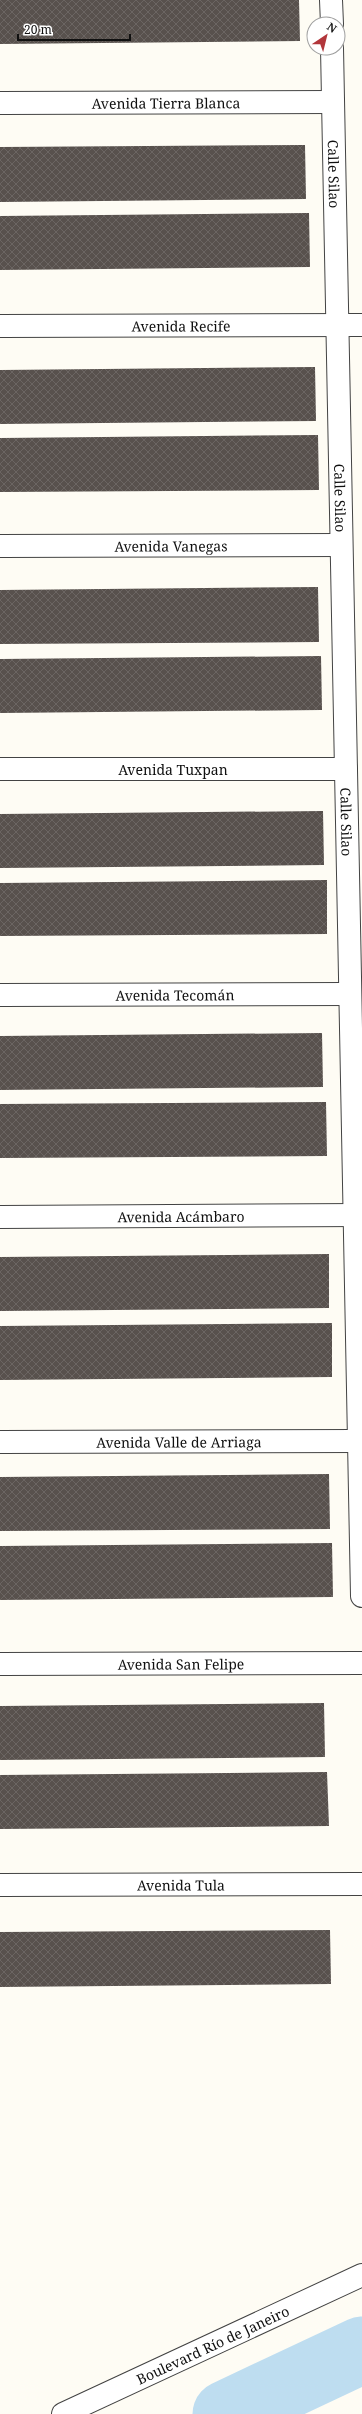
<svg xmlns="http://www.w3.org/2000/svg" width="362" height="2414" viewBox="0 0 362 2414" font-family="'Noto Serif',serif">
  <defs>
    <pattern id="building-cross-hatch" width="8" height="8" patternUnits="userSpaceOnUse"><rect width="8" height="8" fill="#58514d"/><path d="M0 0l8 8M0 8l8-8" fill="none" stroke="#6b6562"/></pattern>
  </defs>
  <rect width="100%" height="100%" fill="#fefcf4"/>
  <g fill="none" stroke-linecap="round" stroke-linejoin="round">
    <!-- river -->
    <polyline stroke="#beddf0" stroke-width="67" points="226,2414 362,2350"/>
  </g>
  <!-- building -->
  <g fill="url(#building-cross-hatch)">
    <polygon points="0,0 299,0 300,41 0,44"/>
    <polygon points="305,145 306,199 0,202 0,147"/>
    <polygon points="309,213 310,267 0,270 0,216"/>
    <polygon points="315,367 316,421 0,424 0,370"/>
    <polygon points="318,435 319,490 0,492 0,438"/>
    <polygon points="318,587 319,642 0,644 0,590"/>
    <polygon points="321,656 322,710 0,713 0,659"/>
    <polygon points="323,811 324,865 0,868 0,814"/>
    <polygon points="327,880 327,934 0,936 0,883"/>
    <polygon points="322,1033 323,1087 0,1090 0,1036"/>
    <polygon points="326,1102 327,1156 0,1158 0,1104"/>
    <polygon points="329,1254 329,1308 0,1311 0,1257"/>
    <polygon points="332,1323 332,1377 0,1380 0,1326"/>
    <polygon points="329,1474 330,1529 0,1531 0,1477"/>
    <polygon points="332,1543 333,1597 0,1600 0,1546"/>
    <polygon points="324,1703 325,1757 0,1760 0,1706"/>
    <polygon points="327,1772 329,1826 0,1829 0,1775"/>
    <polygon points="330,1930 331,1984 0,1987 0,1932"/>
  </g>
  <g fill="none" stroke-linecap="round" stroke-linejoin="round">
    <defs>
      <g id="minor">
        <polyline points="331,0 332,24"/>
        <path id="s1" d="M332 48 362 1596"/>
        <path id="s2" d="M0 103 333 102"/>
        <path id="s3" d="M0 326 362 325"/>
        <path id="s4" d="M0 546 341 545"/>
        <path id="s5" d="M0 769H346"/>
        <path id="s6" d="M0 995 350 994"/>
        <path id="s7" d="M0 1217 362 1215"/>
        <path id="s8" d="M0 1442 359 1441"/>
        <path id="s9" d="M0 1664 362 1663"/>
        <path id="s10" d="M0 1885 362 1884"/>
      </g>
      <g id="tertiary">
        <path id="s11" d="M63 2414 362 2275"/>
      </g>
    </defs>
    <!-- minor casing -->
    <use href="#minor" stroke="#434343" stroke-width="24"/>
    <!-- tertiary casing -->
    <use href="#tertiary" stroke="#434343" stroke-width="24"/>
    <!-- minor -->
    <use href="#minor" stroke="#fff" stroke-width="22"/>
    <!-- tertiary -->
    <use href="#tertiary" stroke="#fff" stroke-width="22"/>
  </g>
  <g text-anchor="middle" dominant-baseline="central" stroke-width="4" stroke-linejoin="round" paint-order="stroke">
    <!-- street labels -->
    <g font-size="14" fill="#101010" stroke="#fff">
      <text stroke="none"><textPath href="#s2" startOffset="166">Avenida Tierra Blanca</textPath></text>
      <text stroke="none"><textPath href="#s1" startOffset="126">Calle Silao</textPath></text>
      <text stroke="none"><textPath href="#s3" startOffset="181">Avenida Recife</textPath></text>
      <text stroke="none"><textPath href="#s1" startOffset="450">Calle Silao</textPath></text>
      <text stroke="none"><textPath href="#s4" startOffset="171">Avenida Vanegas</textPath></text>
      <text stroke="none"><textPath href="#s5" startOffset="173">Avenida Tuxpan</textPath></text>
      <text stroke="none"><textPath href="#s1" startOffset="774">Calle Silao</textPath></text>
      <text stroke="none"><textPath href="#s6" startOffset="175">Avenida Tecomán</textPath></text>
      <text stroke="none"><textPath href="#s7" startOffset="181">Avenida Acámbaro</textPath></text>
      <text stroke="none"><textPath href="#s8" startOffset="179">Avenida Valle de Arriaga</textPath></text>
      <text stroke="none"><textPath href="#s9" startOffset="181">Avenida San Felipe</textPath></text>
      <text stroke="none"><textPath href="#s10" startOffset="181">Avenida Tula</textPath></text>
      <text stroke="none"><textPath href="#s11" startOffset="165">Boulevard Río de Janeiro</textPath></text>
    </g>
  </g>
  <!-- north arrow -->
  <g transform="translate(326 36) rotate(35)"><circle r="19" fill="#ffffff" stroke="#9f9f9f"/>
  <path d="M0-3L7 15L0 10L-7 15Z" fill="#b2363b"/>
  <text y="-6" font-size="11" font-weight="bold" text-anchor="middle" fill="#101010">N</text>
  </g>
  <!-- scale -->
  <path d="M18 34v6h112v-6" fill="none" stroke="#101010" stroke-width="2"/>
  <text x="24" y="34" font-size="12" fill="#101010" stroke="#ffffff" stroke-width="3" paint-order="stroke">20 m</text>
</svg>
